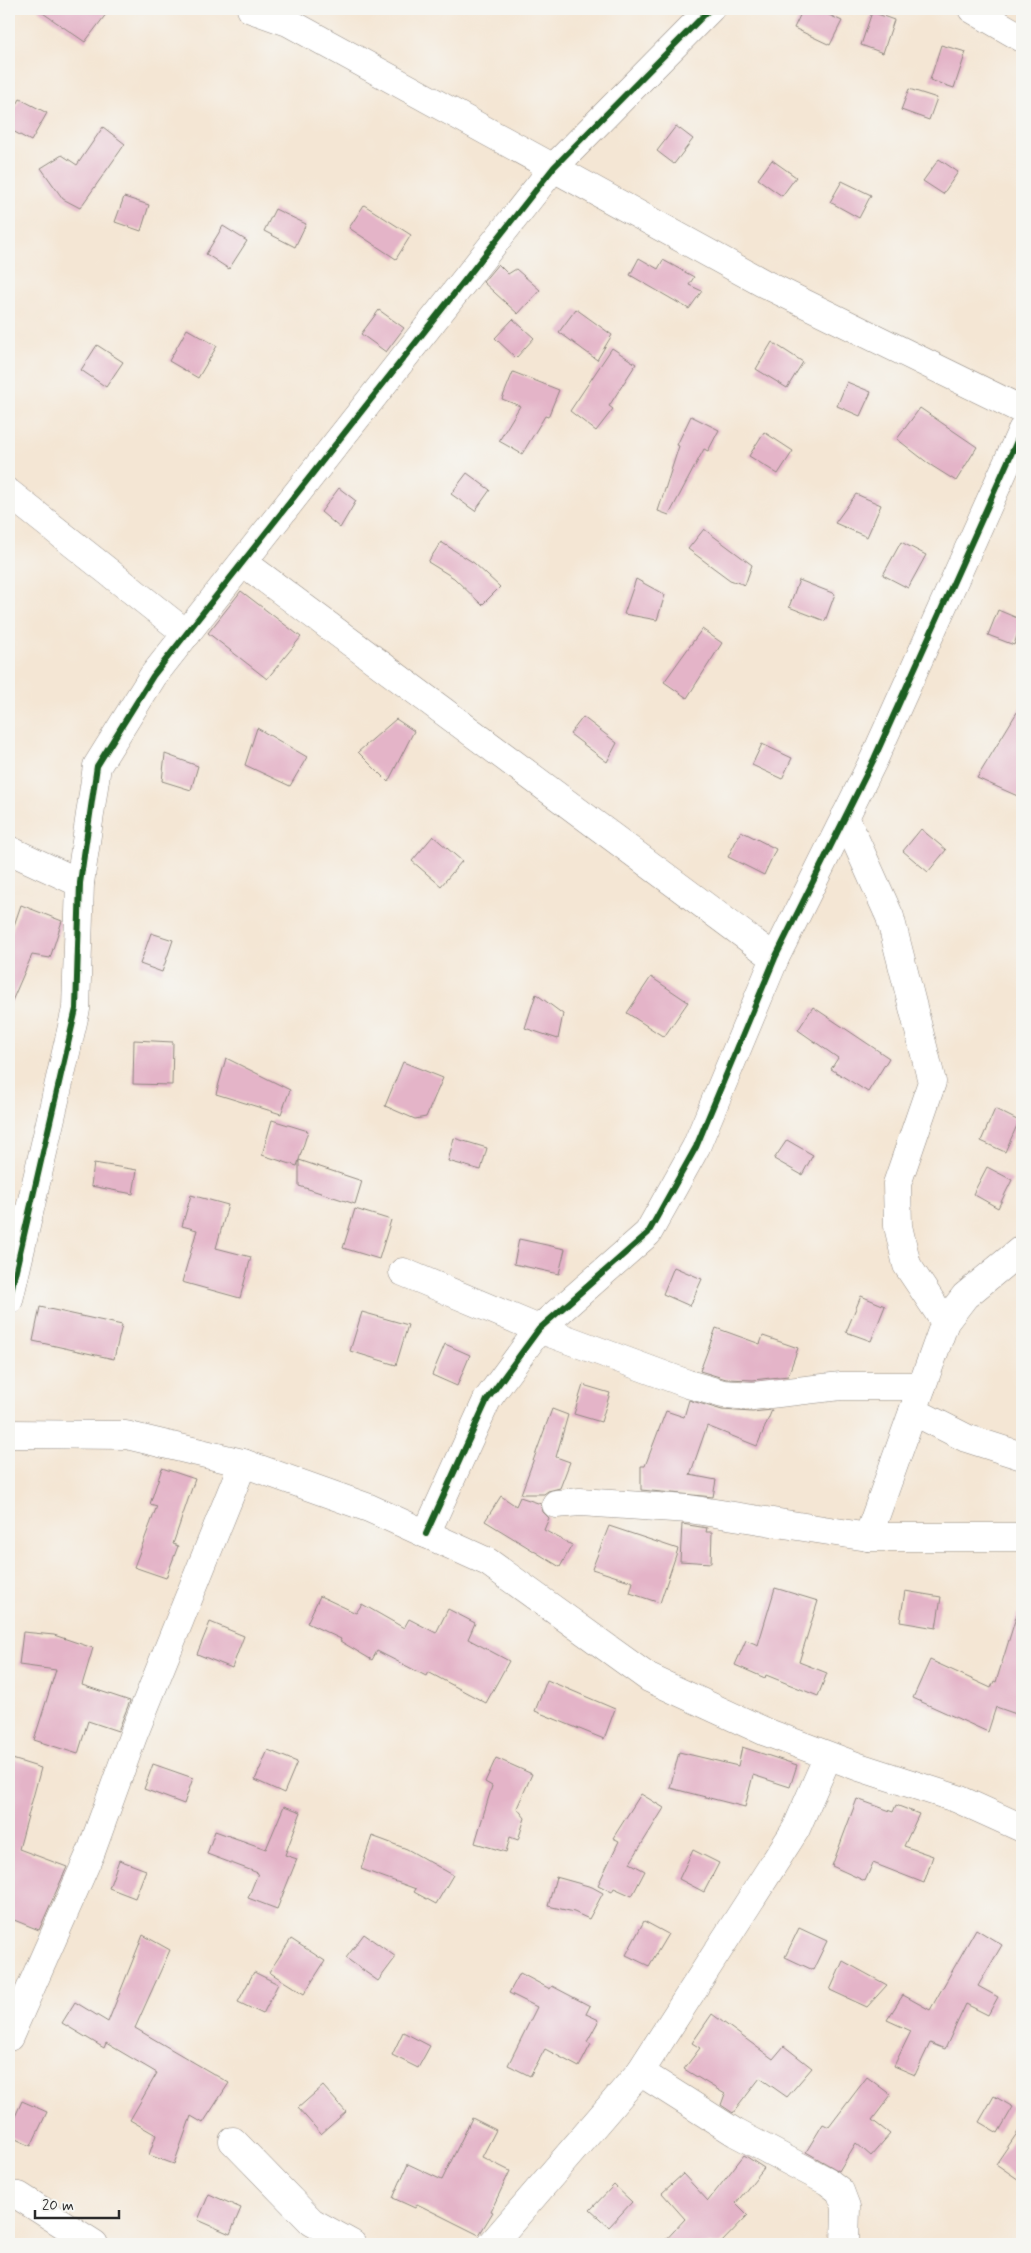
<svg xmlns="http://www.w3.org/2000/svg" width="1031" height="2253" viewBox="0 0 1031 2253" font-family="Mynerve,sans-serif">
  <rect width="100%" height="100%" fill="#f6f6f2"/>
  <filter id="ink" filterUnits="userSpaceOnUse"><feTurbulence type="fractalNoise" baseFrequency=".02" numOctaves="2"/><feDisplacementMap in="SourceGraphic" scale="10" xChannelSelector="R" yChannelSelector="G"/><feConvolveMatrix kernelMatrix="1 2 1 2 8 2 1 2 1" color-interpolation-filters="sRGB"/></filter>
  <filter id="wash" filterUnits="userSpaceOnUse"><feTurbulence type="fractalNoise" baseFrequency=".0096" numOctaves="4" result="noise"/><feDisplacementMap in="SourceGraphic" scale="20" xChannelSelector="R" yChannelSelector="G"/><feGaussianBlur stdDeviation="1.12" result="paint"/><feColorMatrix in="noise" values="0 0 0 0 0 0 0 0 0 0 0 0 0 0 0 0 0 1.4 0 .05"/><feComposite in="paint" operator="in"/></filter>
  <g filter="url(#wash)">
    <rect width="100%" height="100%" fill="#f4e6d4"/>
    <g id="blocks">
      <!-- building -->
      <g fill="#e4b4c8">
        <polygon points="37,9 110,9 85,42"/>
        <polygon points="803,9 816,9 842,21 830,45 794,28"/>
        <polygon points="872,12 894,20 883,53 861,45"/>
        <polygon points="941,45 966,52 954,88 930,80"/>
        <polygon points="909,89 937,98 929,120 901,110"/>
        <polygon points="20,99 47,113 31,141 9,129 9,119"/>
        <polygon points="676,126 693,139 674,164 657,151"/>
        <polygon points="103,127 125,144 80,208 63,199 41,168 62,155 77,165"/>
        <polygon points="939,159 958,172 943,194 923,181"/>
        <polygon points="772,160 796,177 782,196 758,179"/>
        <polygon points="842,181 871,195 859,218 830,202"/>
        <polygon points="124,197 149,205 141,231 115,222"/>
        <polygon points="364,205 411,235 396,259 349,228"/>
        <polygon points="275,209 306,224 295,247 264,231"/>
        <polygon points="223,226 247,241 229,269 206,254"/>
        <polygon points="639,258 658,269 663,260 694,277 689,285 702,291 689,309 630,275"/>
        <polygon points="498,264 508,274 516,269 540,290 518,314 483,282"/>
        <polygon points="576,309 612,335 597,360 559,332"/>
        <polygon points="379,310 404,328 386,352 361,334"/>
        <polygon points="513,319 534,338 516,358 495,338"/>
        <polygon points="187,329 217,346 198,378 169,361"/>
        <polygon points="772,342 803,362 787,388 756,369"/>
        <polygon points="97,345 123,362 106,387 81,370"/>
        <polygon points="612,348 636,364 609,406 613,409 596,431 570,411"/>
        <polygon points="513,372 559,390 548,417 545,416 522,454 499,441 520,406 502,399"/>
        <polygon points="847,382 871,392 860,416 837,406"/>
        <polygon points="920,408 977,447 956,481 929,464 897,439"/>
        <polygon points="691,416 719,430 708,451 704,449 669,515 658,511 679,446 677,445"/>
        <polygon points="764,432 793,451 778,474 749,456"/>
        <polygon points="467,473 490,490 475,511 451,494"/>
        <polygon points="339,488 356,501 340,528 321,512"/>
        <polygon points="856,494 881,505 867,537 835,523"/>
        <polygon points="704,529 752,565 745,585 730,580 688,549"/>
        <polygon points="441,542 474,563 500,587 482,605 454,578 428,562"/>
        <polygon points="901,542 926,555 908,588 883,575"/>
        <polygon points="636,579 665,595 657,620 624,614"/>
        <polygon points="799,580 835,594 825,621 789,607"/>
        <polygon points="241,591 301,637 267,679 208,633"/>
        <polygon points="998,610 1022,620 1014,645 988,635"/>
        <polygon points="702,629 722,643 687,698 664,682"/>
        <polygon points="1022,704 1022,798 977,778"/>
        <polygon points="583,717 617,743 607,762 570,734"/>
        <polygon points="396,719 414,731 388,782 358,752"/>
        <polygon points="257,728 307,757 290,786 245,765"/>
        <polygon points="762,744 792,758 782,779 752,765"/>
        <polygon points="165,754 198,766 191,790 162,781"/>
        <polygon points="921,829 946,850 928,872 903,851"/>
        <polygon points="741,831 776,849 764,875 728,857"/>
        <polygon points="433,836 462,861 441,886 412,861"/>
        <polygon points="21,905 62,921 50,958 32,955 9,1008 9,940"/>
        <polygon points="151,933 173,940 162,972 140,964"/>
        <polygon points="651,977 688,1002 664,1037 627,1013"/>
        <polygon points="536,994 563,1014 558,1039 525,1028"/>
        <polygon points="813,1007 889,1058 868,1092 831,1069 838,1058 798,1030"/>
        <polygon points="134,1040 173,1042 172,1085 133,1084"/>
        <polygon points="226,1058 290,1090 281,1114 216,1094"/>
        <polygon points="403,1062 443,1078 426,1117 415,1119 385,1106"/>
        <polygon points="995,1109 1019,1121 1005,1152 981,1141"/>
        <polygon points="272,1120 308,1131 297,1166 262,1155"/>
        <polygon points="454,1138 487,1148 481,1170 448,1161"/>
        <polygon points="787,1140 813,1155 802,1175 774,1159"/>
        <polygon points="299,1160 362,1181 355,1204 299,1186"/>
        <polygon points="94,1163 137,1170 133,1194 91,1186"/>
        <polygon points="987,1167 1012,1180 998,1208 973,1194"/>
        <polygon points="191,1195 228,1205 216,1248 251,1257 240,1298 182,1282 197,1230 182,1226"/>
        <polygon points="355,1209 391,1220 379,1259 343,1248"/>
        <polygon points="519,1239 565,1249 559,1274 514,1264"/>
        <polygon points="674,1267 702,1279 690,1306 663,1294"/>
        <polygon points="861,1296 885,1306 871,1341 846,1332"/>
        <polygon points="40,1307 122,1325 114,1359 33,1341"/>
        <polygon points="362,1312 408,1325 396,1365 350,1351"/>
        <polygon points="716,1328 760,1344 763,1336 798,1348 788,1376 753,1380 726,1379 700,1371"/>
        <polygon points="445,1344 470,1355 457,1386 432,1375"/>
        <polygon points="583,1385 610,1393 601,1422 574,1414"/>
        <polygon points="689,1400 722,1410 752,1412 772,1410 757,1446 707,1426 690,1475 716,1480 713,1497 641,1490 641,1466 645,1466 666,1411 684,1417"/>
        <polygon points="552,1409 568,1415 556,1457 570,1462 560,1488 548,1491 544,1494 521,1494"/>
        <polygon points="162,1468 195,1479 173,1544 178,1546 166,1578 134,1567 157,1506 150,1504"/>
        <polygon points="501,1496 516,1506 520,1497 541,1504 543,1512 549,1518 544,1530 572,1545 560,1567 485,1521"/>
        <polygon points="682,1524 707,1528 706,1532 712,1532 711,1563 680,1561"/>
        <polygon points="609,1526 678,1549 660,1603 630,1593 633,1582 592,1569"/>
        <polygon points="775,1588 818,1601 799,1662 827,1673 818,1696 766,1675 765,1678 735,1665 746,1640 758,1645"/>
        <polygon points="905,1591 941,1597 936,1628 900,1622"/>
        <polygon points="320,1596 356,1613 362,1604 404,1628 409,1619 436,1633 448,1609 475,1623 468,1639 509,1661 486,1703 428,1672 426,1676 377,1651 372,1660 340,1641 341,1639 307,1623"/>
        <polygon points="1017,1614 1022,1615 1022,1716 996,1707 988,1732 913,1698 930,1660 991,1688 994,1681 996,1682"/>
        <polygon points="210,1622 244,1636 232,1668 197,1654"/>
        <polygon points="23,1632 54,1635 93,1648 82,1685 130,1701 118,1731 88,1721 78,1754 34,1740 56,1670 19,1665"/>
        <polygon points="547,1680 615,1709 604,1739 535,1711"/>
        <polygon points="742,1747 797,1765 790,1787 753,1775 745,1807 670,1788 679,1752 738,1766"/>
        <polygon points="268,1750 297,1762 284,1793 255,1780"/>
        <polygon points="9,1758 41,1768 19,1849 67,1867 39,1930 9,1918"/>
        <polygon points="496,1758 532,1774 517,1808 525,1818 518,1840 510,1837 506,1852 475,1843 492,1786 485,1782"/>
        <polygon points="153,1764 193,1778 184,1804 144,1789"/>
        <polygon points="641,1794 664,1808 630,1863 645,1871 632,1896 614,1888 612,1892 598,1885 619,1841 613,1838"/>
        <polygon points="857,1799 893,1812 896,1805 919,1814 904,1846 933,1856 924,1883 873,1863 865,1881 832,1866"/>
        <polygon points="284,1806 301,1812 285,1855 297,1859 277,1909 248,1898 258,1873 207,1854 215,1831 266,1849"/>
        <polygon points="372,1836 407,1849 453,1875 436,1904 414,1892 416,1889 361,1869"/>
        <polygon points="693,1850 719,1863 704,1892 679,1879"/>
        <polygon points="119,1860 146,1870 135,1898 109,1888"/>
        <polygon points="556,1877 592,1887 603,1893 589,1919 574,1912 548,1906"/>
        <polygon points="644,1921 668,1934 649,1966 626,1955"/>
        <polygon points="799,1928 827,1941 813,1970 785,1957"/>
        <polygon points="976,1929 1002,1945 978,1986 998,1997 988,2015 966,2004 945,2049 930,2043 915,2075 894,2066 911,2031 887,2020 903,1995 930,2010"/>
        <polygon points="364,1934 396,1957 378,1981 346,1958"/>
        <polygon points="143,1935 170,1950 135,2028 229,2083 203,2123 191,2116 174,2164 149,2155 156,2135 130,2120 157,2073 106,2043 104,2048 62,2023 75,2002 108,2022"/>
        <polygon points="291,1939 325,1961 304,1994 269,1972"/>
        <polygon points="843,1961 887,1985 867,2007 830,1990"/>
        <polygon points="254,1972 278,1984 263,2014 238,2002"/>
        <polygon points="520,1973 550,1989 552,1986 590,2006 586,2014 599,2020 587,2042 591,2044 579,2067 545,2049 530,2076 508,2065 537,2007 509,1993"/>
        <polygon points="712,2014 773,2059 784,2046 812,2068 787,2097 760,2078 733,2113 721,2105 725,2094 684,2069 700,2048 692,2043"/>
        <polygon points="403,2032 430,2046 418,2068 392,2055"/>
        <polygon points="867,2077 891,2095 872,2120 890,2134 871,2156 856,2143 839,2171 806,2152 823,2124 829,2127"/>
        <polygon points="323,2086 346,2112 321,2134 298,2108"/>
        <polygon points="994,2096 1013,2107 998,2133 979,2122"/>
        <polygon points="22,2101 47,2112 31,2146 9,2136 9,2130"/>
        <polygon points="472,2118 496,2130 482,2157 510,2171 491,2211 493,2212 479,2235 417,2204 415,2208 393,2198 408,2164 442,2180"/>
        <polygon points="1022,2126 1022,2182 996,2164"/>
        <polygon points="744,2155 764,2168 736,2203 748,2215 720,2244 662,2244 685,2219 662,2193 683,2174 708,2201"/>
        <polygon points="614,2185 632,2202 609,2227 590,2210"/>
        <polygon points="209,2194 241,2208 230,2234 198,2220"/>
      </g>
    </g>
  </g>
  <g filter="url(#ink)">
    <use href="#blocks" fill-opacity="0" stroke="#908880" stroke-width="1"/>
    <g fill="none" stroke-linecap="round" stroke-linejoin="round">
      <defs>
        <g id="minor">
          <polyline points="251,9 288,22 763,283 1022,410"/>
          <polyline points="972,9 1022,38"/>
          <polyline points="9,493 187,634"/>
          <polyline points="244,563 775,958"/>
          <polyline points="845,817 890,917 932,1082 897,1184 898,1226 907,1265 945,1322"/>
          <polyline points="9,850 80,883"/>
          <polyline points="403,1272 539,1329 688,1384 723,1394 753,1396 841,1386 922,1386"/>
          <polyline points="9,1300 76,1009 80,883 97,766 153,676 554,167 710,9"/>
          <polyline points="913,1411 966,1438 1022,1456"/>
          <polyline points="9,1434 126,1435 243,1463 369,1508 488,1562 649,1678 766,1732 859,1767 958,1799 1022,1828"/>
          <polyline points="556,1504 580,1502 689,1509 868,1537 1022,1537"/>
          <polyline points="426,1534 487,1400 539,1329 648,1233 696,1147 775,958 874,759 1022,430"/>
          <polyline points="868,1537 945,1322 965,1296 1022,1249"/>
          <polyline points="9,2037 91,1852 133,1736 243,1463"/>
          <polyline points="640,2072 736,2133 827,2181 840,2191 846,2207 845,2244"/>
          <polyline points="233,2141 312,2222 352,2244"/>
          <polyline points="9,2195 19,2196 94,2244"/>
          <polyline points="492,2244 640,2072 796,1829 828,1756"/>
        </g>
      </defs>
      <!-- minor casing -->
      <use href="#minor" stroke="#908880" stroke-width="29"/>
      <!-- minor -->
      <use href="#minor" stroke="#fff" stroke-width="28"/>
      <defs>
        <g id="cycleway">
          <polyline points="9,1300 76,1009 80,883 97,766 153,676 554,167 710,9"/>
          <polyline points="426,1534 487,1400 539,1329 648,1233 696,1147 775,958 874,759 1022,430"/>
        </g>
      </defs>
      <!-- cycleway casing -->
      <use href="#cycleway" stroke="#f6f6f2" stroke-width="9"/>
      <!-- cycleway -->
      <use href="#cycleway" stroke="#1b5e20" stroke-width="6"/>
    </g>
  </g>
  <!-- margin -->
  <rect width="1031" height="2253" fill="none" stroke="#f6f6f2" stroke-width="30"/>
  <!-- scale -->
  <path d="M35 2210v8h84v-8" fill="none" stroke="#2b2b2b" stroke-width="2.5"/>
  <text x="42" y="2210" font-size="15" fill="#2b2b2b" stroke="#f6f6f2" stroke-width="4" paint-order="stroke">20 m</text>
</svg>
